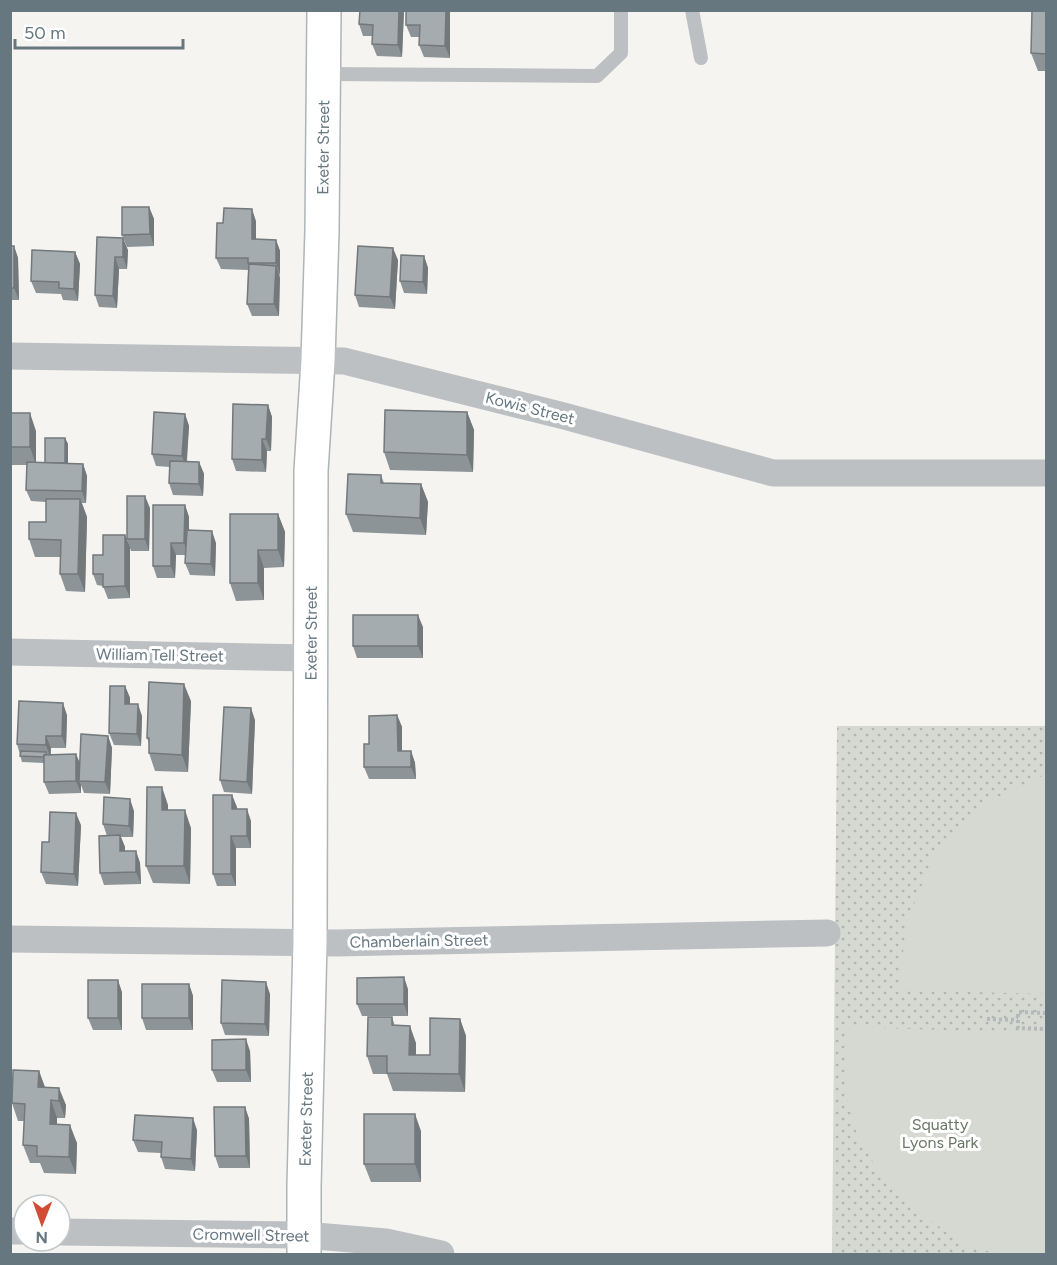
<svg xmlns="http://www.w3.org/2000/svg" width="1057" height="1265" viewBox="0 0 1057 1265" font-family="Figtree,sans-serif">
  <defs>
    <pattern id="park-dots" width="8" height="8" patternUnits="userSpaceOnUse" patternTransform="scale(1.5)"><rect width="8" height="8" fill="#d5d9d1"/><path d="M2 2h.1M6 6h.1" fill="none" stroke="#b1b5af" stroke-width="1.8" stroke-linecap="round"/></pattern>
  </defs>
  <rect width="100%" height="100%" fill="#f5f4f1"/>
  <!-- park -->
  <polygon fill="url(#park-dots)" points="837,726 1046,726 1046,1254 832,1254"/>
  <!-- pitch -->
  <g fill="#d5d9d1">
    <polygon points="1046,774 1046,994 898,990 907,922 937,847 992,800"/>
    <polygon points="846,1027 1046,1033 1046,1254 1001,1254 968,1247 923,1215 883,1181 855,1129 845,1089"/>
  </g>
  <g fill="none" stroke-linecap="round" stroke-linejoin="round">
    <defs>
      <g id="secondary">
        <path id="s1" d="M304 1254V1187L310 942 311 471 318 361 322 231 324 10"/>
      </g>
    </defs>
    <!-- secondary casing -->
    <use href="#secondary" stroke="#aeb4b8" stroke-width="36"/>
    <!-- path -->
    <g stroke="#b6b9bb" stroke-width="4" stroke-dasharray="3 3" stroke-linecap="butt">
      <polyline points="1046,1013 1018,1012 1018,1028 1046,1029"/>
      <polyline points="987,1019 1018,1020"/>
    </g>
    <!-- lane -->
    <g stroke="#bcc0c3" stroke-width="14">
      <polyline points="692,10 701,58"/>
      <polyline points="324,74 597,76 621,53 621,10"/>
    </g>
    <!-- street -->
    <g stroke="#bcc0c3" stroke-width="27">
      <polyline points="10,356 344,361 564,416 773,473 1046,473"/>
      <polyline points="10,652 310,658"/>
      <polyline points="10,939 336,943 827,933"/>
      <polyline points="10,1231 24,1231"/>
      <polyline points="60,1232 304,1235 386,1242 441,1254"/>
    </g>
    <!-- secondary -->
    <use href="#secondary" stroke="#fff" stroke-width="33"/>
  </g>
  <!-- wall -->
  <g fill="#8d9497">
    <polygon points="404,10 402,57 377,56 372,44 373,36 363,36 359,24"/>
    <polygon points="406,10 450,10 450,58 424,57 419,45 420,37 411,37 406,25"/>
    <polygon points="1047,10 1047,71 1038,71 1031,53"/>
    <polygon points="149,207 154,219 154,246 127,247 122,235"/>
    <polygon points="256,221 256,239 276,240 280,251 279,316 252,316 247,304 248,270 221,269 216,258"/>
    <polygon points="97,237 128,250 127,269 119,269 117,308 99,307 95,295"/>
    <polygon points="10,246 14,246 18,258 19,300 10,300"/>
    <polygon points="75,252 80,264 78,301 63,300 61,294 36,293 31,281"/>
    <polygon points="424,256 428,268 427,294 404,293 400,281"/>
    <polygon points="398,260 395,309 359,307 355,295"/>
    <polygon points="268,405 272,417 271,451 267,451 266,472 236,471 232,459"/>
    <polygon points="467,412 474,430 473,472 390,470 384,452"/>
    <polygon points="10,413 36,431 36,462 45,463 65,438 68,444 68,463 83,464 87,476 86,503 82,503 87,517 85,592 66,591 60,574 60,557 35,557 29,539 46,522 46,502 31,501 26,490 27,465 10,465"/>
    <polygon points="185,414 189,426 187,462 199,462 204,474 203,496 173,495 169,483 170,467 156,466 152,454"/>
    <polygon points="381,475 384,483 421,484 428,502 426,535 353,532 346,514"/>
    <polygon points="185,505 189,517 189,530 216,543 215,576 190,575 185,563 186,555 176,555 175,578 157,578 153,566"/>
    <polygon points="150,508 149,551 131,551 127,539"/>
    <polygon points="278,514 285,532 284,567 264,568 264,600 236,601 230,583"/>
    <polygon points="125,535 130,547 130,598 108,599 103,586 97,585 93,574 103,555"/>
    <polygon points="423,627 423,658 357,658 353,646"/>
    <polygon points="125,686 130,698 130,704 142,716 141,746 114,745 109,733"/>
    <polygon points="191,701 188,772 155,771 149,753 149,743 147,738"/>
    <polygon points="67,715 66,748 51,748 51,755 76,754 80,764 108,736 112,748 110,794 84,793 81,785 81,793 49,794 44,782 44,763 22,762 17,744"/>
    <polygon points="397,715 402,727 402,751 411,751 415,763 416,779 369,779 364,767 369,744"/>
    <polygon points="255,720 252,794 224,792 220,780"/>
    <polygon points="232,795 237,809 251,821 251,848 236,848 236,886 217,886 213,874"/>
    <polygon points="168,805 168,810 191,828 190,884 153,883 146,866"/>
    <polygon points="134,811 133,837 121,837 125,847 125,851 136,851 140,863 141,884 104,885 100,873 107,836 103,824"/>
    <polygon points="81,825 78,886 46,884 41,872 49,842"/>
    <polygon points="189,984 193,996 193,1030 146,1030 142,1018"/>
    <polygon points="408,989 408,1016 362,1016 357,1004"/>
    <polygon points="122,992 122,1030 93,1030 88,1018"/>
    <polygon points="270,994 269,1036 225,1035 221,1023"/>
    <polygon points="392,1017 395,1026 416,1043 416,1055 430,1055 460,1019 466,1036 465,1092 393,1091 387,1074 373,1074 367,1056"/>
    <polygon points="250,1051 251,1082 217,1082 212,1070"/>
    <polygon points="39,1071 45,1087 66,1105 65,1118 57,1118 57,1125 77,1143 76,1174 44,1173 40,1163 30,1163 23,1145 24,1121 18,1121 12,1103"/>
    <polygon points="245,1107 249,1119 250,1168 219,1168 215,1156"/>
    <polygon points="197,1130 195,1171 165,1169 161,1157 161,1153 138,1152 133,1140"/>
    <polygon points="421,1131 421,1182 371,1182 364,1164"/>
  </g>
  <!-- shaded-wall -->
  <g fill="#73787b">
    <polygon points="399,10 404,10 402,57 398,45"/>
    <polygon points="446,10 450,10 450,58 445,46"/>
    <polygon points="149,207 154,219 154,246 150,234"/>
    <polygon points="252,209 256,221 256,251 252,239"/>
    <polygon points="123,238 128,250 127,269 123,257"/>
    <polygon points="276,240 280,251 280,275 276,263"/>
    <polygon points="14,246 18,258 19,300 14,288"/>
    <polygon points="393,248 398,260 395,309 390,297"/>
    <polygon points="75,252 80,264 78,301 74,289"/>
    <polygon points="424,256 428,268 427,294 423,282"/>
    <polygon points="115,257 119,269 117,308 113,296"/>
    <polygon points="276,266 280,278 279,316 274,304"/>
    <polygon points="268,405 272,417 271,451 266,439"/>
    <polygon points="467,412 474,430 473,472 467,455"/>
    <polygon points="30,413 36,431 36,465 30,447"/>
    <polygon points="185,414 189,426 186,468 182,456"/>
    <polygon points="65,438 68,444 68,470 65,464"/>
    <polygon points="262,439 267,451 266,472 262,460"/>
    <polygon points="199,462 204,474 203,496 199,484"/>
    <polygon points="83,464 87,476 86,503 82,491"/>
    <polygon points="421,484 428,502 426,535 420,518"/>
    <polygon points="145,496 150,508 149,551 145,539"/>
    <polygon points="80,499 87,517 85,592 78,574"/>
    <polygon points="185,505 189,517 189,555 184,543"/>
    <polygon points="278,514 285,532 284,567 278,550"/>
    <polygon points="212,531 216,543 215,576 211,564"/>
    <polygon points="125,535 130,547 130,598 125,586"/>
    <polygon points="171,543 176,555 175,578 171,566"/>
    <polygon points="258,550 264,568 264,600 258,583"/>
    <polygon points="418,615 423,627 423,658 418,646"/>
    <polygon points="184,684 191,701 188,772 182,755"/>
    <polygon points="125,686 130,698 130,716 125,704"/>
    <polygon points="63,703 67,715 66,748 62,736"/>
    <polygon points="138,704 142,716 141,746 137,734"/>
    <polygon points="251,708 255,720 252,794 247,782"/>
    <polygon points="397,715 402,727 402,763 398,751"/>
    <polygon points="46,736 51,748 50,757 46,745"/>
    <polygon points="108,736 112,748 110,794 105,782"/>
    <polygon points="411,751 415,763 416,779 411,767"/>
    <polygon points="76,754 81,766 79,781 81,785 81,793 76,781"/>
    <polygon points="10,758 12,762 12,788 10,784"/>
    <polygon points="162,787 168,805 168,827 162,810"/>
    <polygon points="232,795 237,807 237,821 232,809"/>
    <polygon points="130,799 134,811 133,837 129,826"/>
    <polygon points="247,809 251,821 251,848 247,836"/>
    <polygon points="185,810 191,828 190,884 184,866"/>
    <polygon points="76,813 81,825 78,886 74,874"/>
    <polygon points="120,835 125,847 125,863 120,851"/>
    <polygon points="231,836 236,848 236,886 231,874"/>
    <polygon points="136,851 140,863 141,884 136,872"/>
    <polygon points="404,977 408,989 408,1016 404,1004"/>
    <polygon points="118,980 122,992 122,1030 118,1018"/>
    <polygon points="266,982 270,994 269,1036 265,1024"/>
    <polygon points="189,984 193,996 193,1030 189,1018"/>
    <polygon points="460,1019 466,1036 465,1092 459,1074"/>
    <polygon points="410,1026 416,1043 416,1073 409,1055"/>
    <polygon points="246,1039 250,1051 251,1082 246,1070"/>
    <polygon points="39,1071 45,1088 38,1087"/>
    <polygon points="59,1088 66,1105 65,1118 59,1101"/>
    <polygon points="51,1100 57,1118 57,1142 50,1124"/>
    <polygon points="245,1107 249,1119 250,1168 246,1156"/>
    <polygon points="415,1114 421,1131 421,1182 415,1164"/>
    <polygon points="193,1118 197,1130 195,1171 191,1159"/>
    <polygon points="70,1125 77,1143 76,1174 69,1157"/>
  </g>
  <!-- building -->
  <g fill="#a4acb0" stroke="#73787b" stroke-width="1.5">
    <polygon points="360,10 399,10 398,45 372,44 373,25 359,24"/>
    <polygon points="406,10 446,10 445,46 419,45 420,25 406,25"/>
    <polygon points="1032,10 1047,10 1047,54 1031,53"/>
    <polygon points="122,207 149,207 150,234 122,235"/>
    <polygon points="224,208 252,209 252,239 276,240 276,263 248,263 248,258 216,258 217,223 223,223"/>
    <polygon points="97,237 123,238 123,257 115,257 113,296 95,295"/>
    <rect x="10" y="246" width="4" height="42"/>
    <polygon points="358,246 393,248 390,297 355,295"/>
    <polygon points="32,250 75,252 74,289 59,288 59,282 31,281"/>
    <polygon points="401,255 424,256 423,282 400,281"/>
    <polygon points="249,264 276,266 274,304 247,304"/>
    <polygon points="233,404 268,405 266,439 262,439 262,460 232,459"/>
    <polygon points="385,410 467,412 467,455 384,452"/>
    <polygon points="154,412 185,414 182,456 152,454"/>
    <rect x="10" y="413" width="20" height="34"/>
    <rect x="45" y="438" width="20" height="25"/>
    <polygon points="170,461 199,462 199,484 169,483"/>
    <polygon points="27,462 83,464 82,491 26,490"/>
    <polygon points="348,474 381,475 381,483 421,484 420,518 346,514"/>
    <rect x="127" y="496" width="18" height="43"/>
    <polygon points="46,499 80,499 78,574 60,574 61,540 29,539 29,522 46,522"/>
    <polygon points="153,505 185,505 184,543 171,543 171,566 153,566"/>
    <polygon points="230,514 278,514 278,550 258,550 258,583 230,583"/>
    <polygon points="187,530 212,531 211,564 185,563"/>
    <polygon points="103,535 125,535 125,586 103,587 103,574 93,574 93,555 103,555"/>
    <rect x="353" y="615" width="65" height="31"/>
    <polygon points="149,682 184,684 182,755 149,753 149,738 147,738"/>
    <polygon points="110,686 125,686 125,704 138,704 137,734 109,733"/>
    <polygon points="19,701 63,703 62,736 46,736 46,745 17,744"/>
    <polygon points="224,707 251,708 247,782 220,780"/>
    <polygon points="397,715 398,751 411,751 411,767 364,767 364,744 369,744 369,716"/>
    <polygon points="81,734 108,736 105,782 79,781"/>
    <polygon points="21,751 46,752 46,755 44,755 44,757 20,756"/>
    <polygon points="76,754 76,781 44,782 44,755"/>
    <polygon points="147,787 162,787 162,810 185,810 184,866 146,866"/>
    <polygon points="213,795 232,795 232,809 247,809 247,836 231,836 231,874 213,874"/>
    <polygon points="104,797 130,799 129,826 103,824"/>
    <polygon points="50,812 76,813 74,874 41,872 42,842 49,842"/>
    <polygon points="120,835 120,851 136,851 136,872 100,873 99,836"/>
    <polygon points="404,977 404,1004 357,1004 357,978"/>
    <rect x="88" y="980" width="30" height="38"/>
    <polygon points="222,980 266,982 265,1024 221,1023"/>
    <rect x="142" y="984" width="47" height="34"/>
    <polygon points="368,1017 392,1017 392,1025 410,1026 409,1055 430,1055 430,1018 460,1019 459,1074 387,1073 387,1056 367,1056"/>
    <polygon points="246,1039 246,1070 212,1070 212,1040"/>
    <polygon points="13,1070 39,1071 38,1087 59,1088 59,1101 51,1100 50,1124 70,1125 69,1157 37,1156 37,1146 23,1145 25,1104 12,1103"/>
    <polygon points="214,1107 245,1107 246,1156 215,1156"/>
    <rect x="364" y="1114" width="51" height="50"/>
    <polygon points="135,1115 193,1118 191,1159 161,1157 162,1142 133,1140"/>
  </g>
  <g text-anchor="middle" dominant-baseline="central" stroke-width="6" stroke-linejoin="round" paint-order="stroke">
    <!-- street labels -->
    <g font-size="16" fill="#667780" stroke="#fff">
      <text stroke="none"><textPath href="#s1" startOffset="1107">Exeter Street</textPath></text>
      <text transform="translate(530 408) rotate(14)">Kowis Street</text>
      <text stroke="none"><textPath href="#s1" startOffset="621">Exeter Street</textPath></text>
      <text transform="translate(160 655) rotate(1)">William Tell Street</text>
      <text transform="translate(419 941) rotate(-1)">Chamberlain Street</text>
      <text stroke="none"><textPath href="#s1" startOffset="135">Exeter Street</textPath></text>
      <text transform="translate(251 1235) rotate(1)">Cromwell Street</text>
    </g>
    <!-- park labels -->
    <g font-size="16" fill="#6a7765" stroke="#fff">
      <text x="940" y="1124">Squatty<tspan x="940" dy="18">Lyons Park</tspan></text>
    </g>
  </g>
  <!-- border -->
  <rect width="1057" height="1265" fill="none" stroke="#667780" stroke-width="24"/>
  <!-- north arrow -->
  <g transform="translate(42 1223) rotate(181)"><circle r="28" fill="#ffffff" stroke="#c2c9cc" stroke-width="1.5"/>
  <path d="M0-4.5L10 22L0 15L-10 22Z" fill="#d24b34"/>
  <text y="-9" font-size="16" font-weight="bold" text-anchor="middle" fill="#667780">N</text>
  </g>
  <!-- scale -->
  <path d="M15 39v9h168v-9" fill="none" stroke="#667780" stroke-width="3"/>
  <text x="24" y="39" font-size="18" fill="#667780" stroke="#ffffff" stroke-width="4.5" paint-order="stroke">50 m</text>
</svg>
